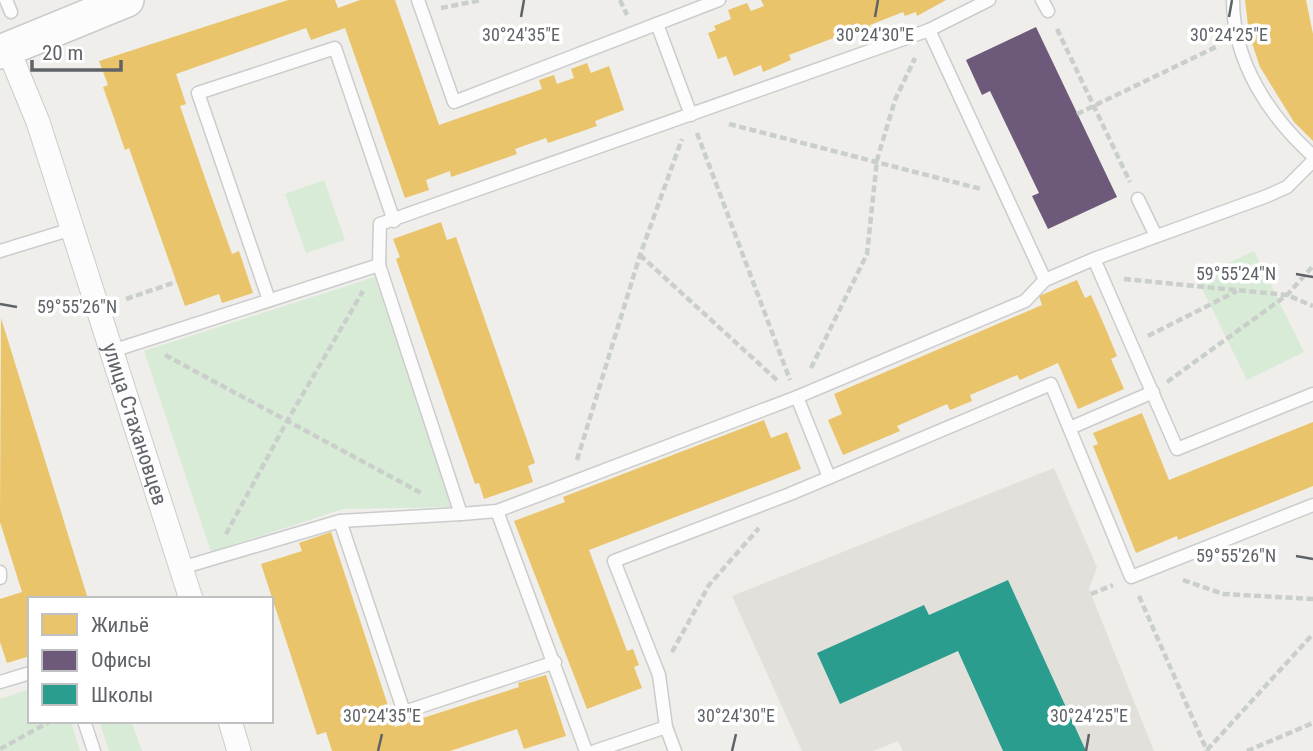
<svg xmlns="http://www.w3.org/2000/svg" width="1313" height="751" viewBox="0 0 1313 751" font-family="'Roboto Condensed',sans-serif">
  <rect width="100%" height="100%" fill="#efeeea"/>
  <!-- education -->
  <polygon fill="#e2e0da" points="1054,468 1097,567 1089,589 1154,751 903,751 898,741 873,751 802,751 732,596"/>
  <!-- green -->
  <g fill="#d8ebd6">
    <polygon points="324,180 345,240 306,253 285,194"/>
    <polygon points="1254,251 1304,352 1247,380 1197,278"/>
    <polygon points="375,277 453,507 343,509 211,552 144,351"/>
    <polygon points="30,689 30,721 71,721 80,751 0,751 0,699"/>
    <polygon points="99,721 131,721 142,751 109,751"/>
  </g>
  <!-- homes -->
  <g fill="#e9c46a">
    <polygon points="288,0 335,0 338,8 360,0 395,0 439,125 542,89 539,80 554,75 557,84 574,78 571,69 587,63 591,73 609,66 624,110 595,121 597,126 548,143 546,138 515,149 517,154 451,177 450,171 426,180 429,190 405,198 345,28 311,40 306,28 176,74 186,104 180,106 207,184 232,254 239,251 253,293 222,303 219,294 185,306 129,148 125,150 114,118 103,87 108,85 99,61"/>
    <polygon points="761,0 946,0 917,16 916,12 905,16 903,12 870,25 872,30 846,40 844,34 789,55 791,60 763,72 761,65 734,76 726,56 718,59 708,33 716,30 714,26 731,19 728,10 747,3 751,11 764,6"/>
    <polygon points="1245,0 1306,0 1313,34 1313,141 1294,122 1260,67 1249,34"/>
    <polygon points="441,222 447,240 456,237 535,463 528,466 533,482 484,499 479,483 475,484 396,259 400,257 393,239"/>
    <polygon points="1077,280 1085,298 1091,295 1105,327 1117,356 1111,359 1124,389 1078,409 1058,363 1020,380 1017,375 970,395 972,401 950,410 947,404 897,426 900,431 843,455 828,420 842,414 834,394 1042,305 1039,296"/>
    <polygon points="1,318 88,599 30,599 30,656 7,663 0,642 0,599 22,592 0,522"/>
    <polygon points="1142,413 1169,480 1313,422 1313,486 1178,540 1177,536 1136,553 1093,446 1098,444 1093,433"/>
    <polygon points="764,420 771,438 787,432 801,469 589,550 627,651 633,649 639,665 634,667 642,688 587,709 514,521 565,502 563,497"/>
    <polygon points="331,532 395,727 519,687 518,683 546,675 566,736 524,749 517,729 450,751 332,751 326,732 317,735 261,564 302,551 299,543"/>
  </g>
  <!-- offices -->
  <polygon fill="#6d597a" points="1036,27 1117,197 1048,229 1032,196 1039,193 990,91 982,95 966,60"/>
  <!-- schools -->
  <polygon fill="#2a9d8f" points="1008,580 1086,751 1003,751 958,651 840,704 817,653 924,605 929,615"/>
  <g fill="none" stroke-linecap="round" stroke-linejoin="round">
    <defs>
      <g id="lane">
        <polyline points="6,0 11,12"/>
        <polyline points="418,0 454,102 719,0"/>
        <polyline points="989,0 929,30 380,224 379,265 461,514 497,511 797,397 1025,301 1045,280 1094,259 1267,196 1287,187 1313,161"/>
        <polyline points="1042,0 1048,11"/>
        <path d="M1233 0C1233 62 1269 116 1313 156"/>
        <polyline points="657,24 691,115"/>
        <polyline points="929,30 1045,280"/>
        <polyline points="1138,199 1156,236"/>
        <polyline points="0,251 72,229"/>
        <polyline points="1094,259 1177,449 1313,394"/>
        <polyline points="269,300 198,93 335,48 394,221"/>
        <polyline points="112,351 379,265"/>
        <polyline points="797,397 829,477"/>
        <polyline points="1070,428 1153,392"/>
        <polyline points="497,511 586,751"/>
        <polyline points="340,521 404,712 555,662"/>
        <polyline points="181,568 340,521 461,514"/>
        <polyline points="0,572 0,578"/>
        <polyline points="0,682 30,673"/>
        <polyline points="84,721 94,751"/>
        <polyline points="595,751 666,727"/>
        <polyline points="675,751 666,727 659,675 614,561 790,494 1051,384 1131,577 1313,505"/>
      </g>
      <g id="street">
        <path id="s1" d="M8 49 38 122 191 599"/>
        <polyline points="230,721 239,751"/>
      </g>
      <polyline id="secondary" points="0,52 127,0"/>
    </defs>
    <!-- lane casing -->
    <use href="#lane" stroke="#cbcccc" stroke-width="15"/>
    <!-- street casing -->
    <use href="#street" stroke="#cbcccc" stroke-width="25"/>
    <!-- secondary casing -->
    <use href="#secondary" stroke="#cacacb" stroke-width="36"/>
    <!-- path -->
    <g stroke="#cacfcc" stroke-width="4.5" stroke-dasharray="7 3.5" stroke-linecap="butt">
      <polyline points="620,0 627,15"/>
      <polyline points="441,8 481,0"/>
      <polyline points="1057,29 1130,182"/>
      <polyline points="1077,114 1218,46"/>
      <polyline points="729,124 981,189"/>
      <polyline points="697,133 790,380"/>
      <polyline points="640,255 779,382"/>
      <polyline points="1124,279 1287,295 1313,306"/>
      <polyline points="126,299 176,282"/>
      <polyline points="1148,336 1237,291"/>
      <polyline points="165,355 423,494"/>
      <polyline points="811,368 867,254 877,160 895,100 915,58"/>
      <polyline points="1167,382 1287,295 1313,266"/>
      <polyline points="577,460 640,255 682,139"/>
      <polyline points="226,534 286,423 363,291"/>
      <polyline points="1183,580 1223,594 1313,599"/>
      <polyline points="1091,594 1113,585"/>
      <polyline points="1139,596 1207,751"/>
      <polyline points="672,652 709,585 759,528"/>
      <polyline points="0,749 51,721"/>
      <polyline points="1207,750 1313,634"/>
      <polyline points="1247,751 1313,723"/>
    </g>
    <!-- lane -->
    <use href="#lane" stroke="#fdfcfc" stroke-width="12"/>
    <!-- street -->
    <use href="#street" stroke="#fdfcfc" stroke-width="23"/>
    <!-- secondary -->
    <use href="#secondary" stroke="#fdfcfc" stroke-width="33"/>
  </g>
  <!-- ticks -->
  <path fill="none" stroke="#5f6368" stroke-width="2.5" d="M521 17 524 0M875 17 878 0M1229 17 1232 0M1296 274 1313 277M0 304 17 307M1296 556 1313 559M378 751 382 734M732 751 736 734M1086 751 1089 734"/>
  <g text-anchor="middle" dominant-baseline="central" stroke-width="7" stroke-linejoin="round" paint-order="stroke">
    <!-- street labels -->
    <g font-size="21" fill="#5f6368" stroke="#fff">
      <text stroke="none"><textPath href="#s1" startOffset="396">улица Стахановцев</textPath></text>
    </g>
  </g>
  <g font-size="18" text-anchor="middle" fill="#5f6368" stroke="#fff" stroke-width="7" stroke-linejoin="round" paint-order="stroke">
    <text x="521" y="41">30°24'35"E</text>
    <text x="875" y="41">30°24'30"E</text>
    <text x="1229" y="41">30°24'25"E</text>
    <text x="1236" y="280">59°55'24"N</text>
    <text x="77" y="313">59°55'26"N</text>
    <text x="1236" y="562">59°55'26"N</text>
    <text x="382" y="722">30°24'35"E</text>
    <text x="736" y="722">30°24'30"E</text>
    <text x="1089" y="722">30°24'25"E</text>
  </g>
  <!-- legend -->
  <rect x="28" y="597" width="245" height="126" fill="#ffffff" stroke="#bfc1c3" stroke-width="2"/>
  <rect x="42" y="614" width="35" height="21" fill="#e9c46a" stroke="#bfc1c3" stroke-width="2"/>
  <text x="91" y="632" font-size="21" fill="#5f6368">Жильё</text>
  <rect x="42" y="650" width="35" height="21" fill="#6d597a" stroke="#bfc1c3" stroke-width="2"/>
  <text x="91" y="667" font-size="21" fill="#5f6368">Офисы</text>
  <rect x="42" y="684" width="35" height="21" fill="#2a9d8f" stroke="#bfc1c3" stroke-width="2"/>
  <text x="91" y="702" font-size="21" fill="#5f6368">Школы</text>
  <!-- scale -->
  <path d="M32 60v10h89v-10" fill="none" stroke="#5f6368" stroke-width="3.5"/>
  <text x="42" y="60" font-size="21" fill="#5f6368" stroke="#ffffff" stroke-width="5" paint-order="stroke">20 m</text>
</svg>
